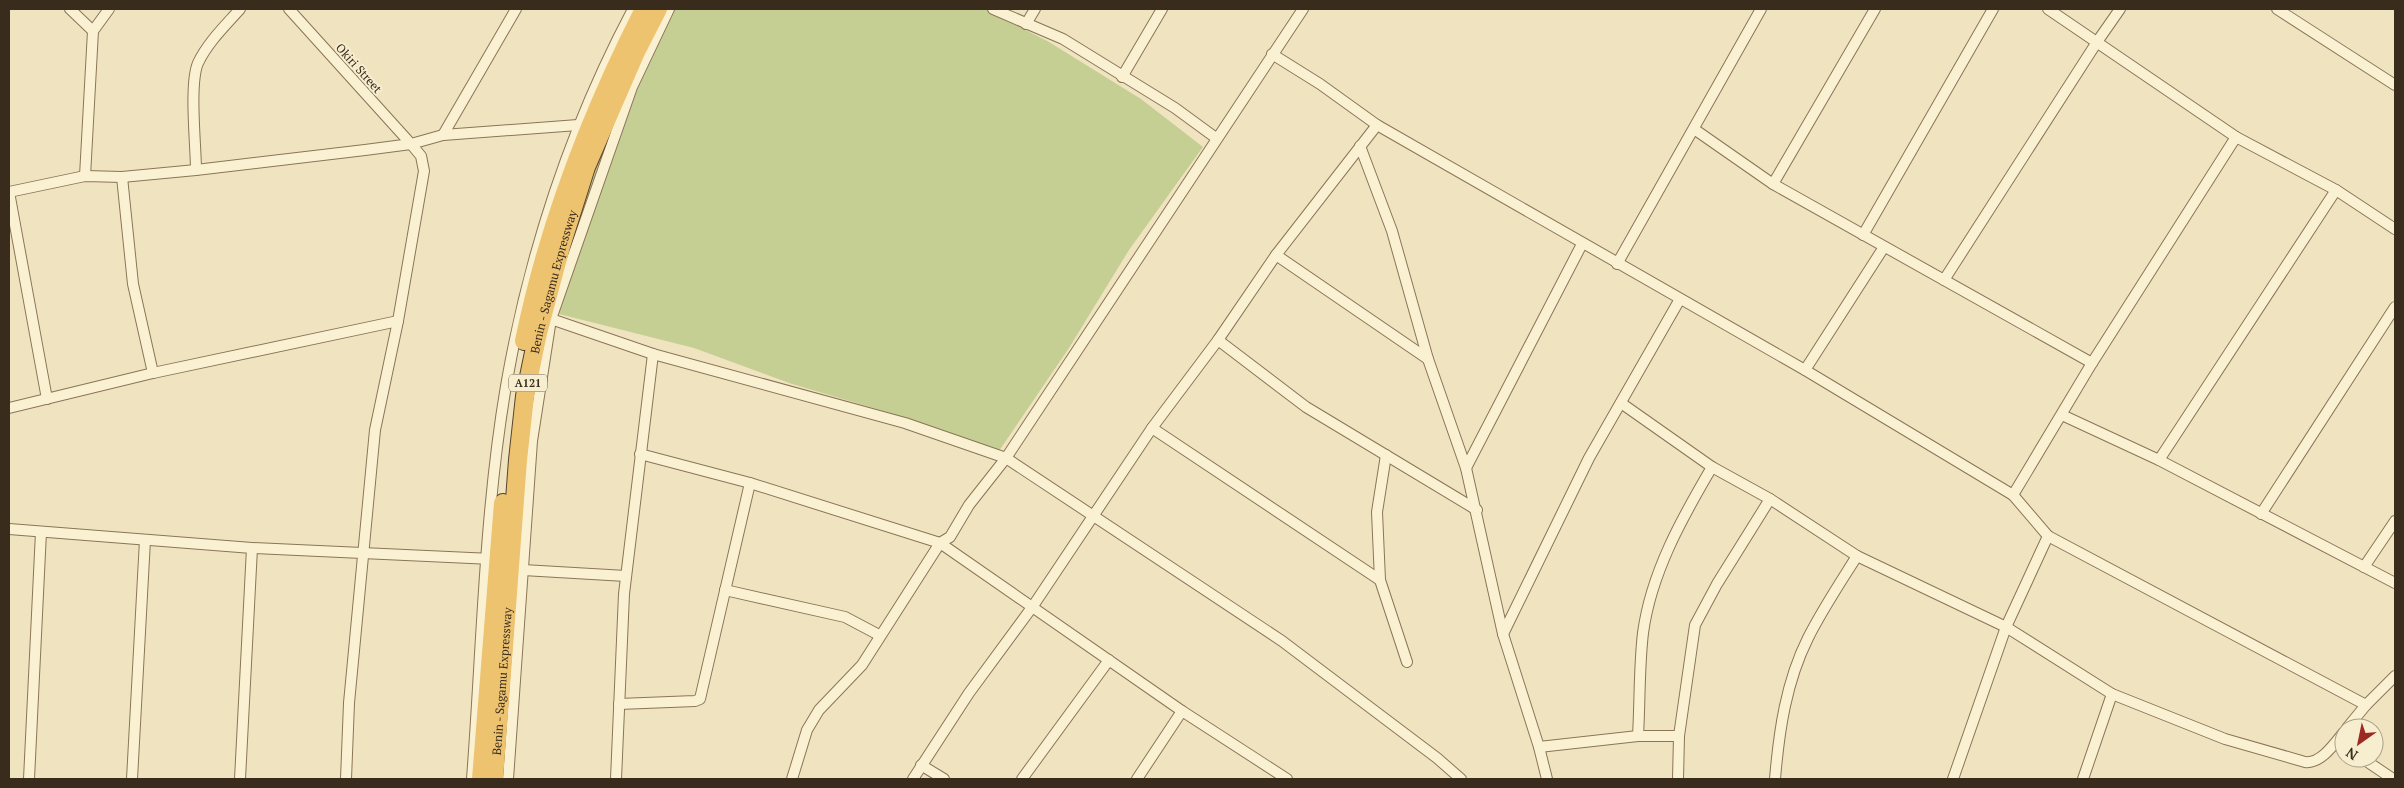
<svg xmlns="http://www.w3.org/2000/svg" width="2404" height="788" viewBox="0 0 2404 788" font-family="'PT Serif',serif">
  <rect width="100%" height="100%" fill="#f0e4c0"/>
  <!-- green -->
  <polygon fill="#c5cf93" points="661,9 985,9 1049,42 1141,99 1203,147 1129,250 1069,348 999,451 890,413 792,384 694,348 551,312 566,253 592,176"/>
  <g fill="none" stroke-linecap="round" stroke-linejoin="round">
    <defs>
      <g id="minor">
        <polyline points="70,9 93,31"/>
        <polyline points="289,9 411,144 421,156 424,171 398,321 375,430 349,703 346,779"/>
        <polyline points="993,9 1063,39 1175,108 1216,138"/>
        <polyline points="2048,9 2236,137 2336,190 2395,229"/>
        <polyline points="2277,9 2395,85"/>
        <polyline points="1026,24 1035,9"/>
        <polyline points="1272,54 1320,84 1377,125 1805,370 2013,495 2048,536 2366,705"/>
        <polyline points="1122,77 1162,9"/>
        <polyline points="1694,129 1773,184 2092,363"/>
        <polyline points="443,135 516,9"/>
        <polyline points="1360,146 1392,231 1428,359 1466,468 1503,634 1539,747 1547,779"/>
        <path d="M196 170C196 146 189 84 198 63 208 42 225 26 240 9"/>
        <polyline points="85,176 93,31 109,9"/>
        <polyline points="122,177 133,284 153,373"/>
        <polyline points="1773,184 1875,9"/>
        <polyline points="1863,235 1993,9"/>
        <polyline points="1276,255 1428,359"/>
        <polyline points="1617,264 1761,9"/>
        <polyline points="1944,280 2097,42 2120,9"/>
        <polyline points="551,319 653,354 905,423 1006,458 1282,641 1437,758 1461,779"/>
        <polyline points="1218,340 1306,407 1477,510"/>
        <polyline points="1805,370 1884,247"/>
        <polyline points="47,399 9,192 85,176 122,177 196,170 365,150 411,144 443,135 578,125"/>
        <path d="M1621 403 1712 467 1770 499 1857 556 2006 627 2112 694 2225 739 2305 762C2321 764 2335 743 2344 732"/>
        <polyline points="9,408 153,373 398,321"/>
        <polyline points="2062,415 2159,460 2395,583"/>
        <polyline points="1152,428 1380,580"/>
        <polyline points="640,454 750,483 940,543 1182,711"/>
        <polyline points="1386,455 1377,512 1380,580 1407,662"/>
        <polyline points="2159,460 2336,190"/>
        <polyline points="1466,468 1582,244"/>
        <polyline points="2013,495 2092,363 2236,137"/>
        <polyline points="2261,514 2395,307"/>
        <polyline points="9,529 252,548 492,559"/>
        <polyline points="2364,567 2395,521"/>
        <polyline points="523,570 626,576"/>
        <polyline points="725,590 845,617 879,635"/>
        <polyline points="1503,634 1589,458 1680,299"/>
        <polyline points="619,704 695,701 700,699 750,483"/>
        <polyline points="2347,728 2366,705 2395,676"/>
        <path d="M1679 736H1638C1640 702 1639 667 1643 633 1651 573 1682 518 1712 467"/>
        <polyline points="1539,747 1638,736"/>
        <polyline points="2362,758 2393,779"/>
        <polyline points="921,765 944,779"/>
        <polyline points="29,779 41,532"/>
        <polyline points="132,779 145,540"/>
        <polyline points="240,779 252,548"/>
        <path d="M472 779C482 648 484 515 506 386 529 254 571 126 633 9"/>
        <polyline points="508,779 532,441 551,319 632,87 669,9"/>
        <polyline points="616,779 624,594 653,354"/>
        <polyline points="792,779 807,730 819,710 862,665 940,543 950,537 969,505 1006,458 1303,9"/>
        <polyline points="913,779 969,693 1033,606 1152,428 1218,340 1276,255 1377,125"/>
        <polyline points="1022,779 1109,660"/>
        <polyline points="1137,779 1182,711 1287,779"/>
        <polyline points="1678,779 1679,736 1695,625 1717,584 1770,499"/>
        <path d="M1775 779C1779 731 1786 682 1808 638 1822 610 1840 583 1857 556"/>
        <polyline points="1953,779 2006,627 2048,536"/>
        <polyline points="2083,779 2112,694"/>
      </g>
      <g id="trunk">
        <path d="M524 341C548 224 590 115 644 9"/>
        <polyline points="481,779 503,503"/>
        <path id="s1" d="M494 779 518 460 525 396 538 333 562 243 586 167 636 52 658 9"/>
      </g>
    </defs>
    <!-- minor casing -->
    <use href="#minor" stroke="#8a7557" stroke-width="12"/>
    <!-- trunk casing -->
    <use href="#trunk" stroke="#57422c" stroke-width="20"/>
    <!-- minor -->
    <use href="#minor" stroke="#faf1d3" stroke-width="10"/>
    <!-- trunk -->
    <use href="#trunk" stroke="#edc370" stroke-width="18"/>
  </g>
  <g text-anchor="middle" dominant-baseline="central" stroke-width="4" stroke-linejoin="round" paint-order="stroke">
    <!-- shield labels -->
    <rect fill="#f7eed0" stroke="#726652" stroke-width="1" x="509" y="374.5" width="38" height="17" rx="4"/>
    <g font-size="11" font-weight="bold" fill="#392c1c">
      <text x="528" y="383">A121</text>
    </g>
    <!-- street labels -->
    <g font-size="12" fill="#392c1c" stroke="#f7eed0">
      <text transform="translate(359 68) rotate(48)">Okiri Street</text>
      <text stroke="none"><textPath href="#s1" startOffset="502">Benin - Sagamu Expressway</textPath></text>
      <text stroke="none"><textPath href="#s1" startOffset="98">Benin - Sagamu Expressway</textPath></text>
    </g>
  </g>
  <!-- border -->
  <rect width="2404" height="788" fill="none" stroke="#392c1c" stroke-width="20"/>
  <!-- north arrow -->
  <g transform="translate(2359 743) rotate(213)"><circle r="24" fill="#f7eed0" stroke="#aba088"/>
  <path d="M0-4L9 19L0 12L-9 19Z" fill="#9c2924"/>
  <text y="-8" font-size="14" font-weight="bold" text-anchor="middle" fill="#392c1c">N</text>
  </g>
</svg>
